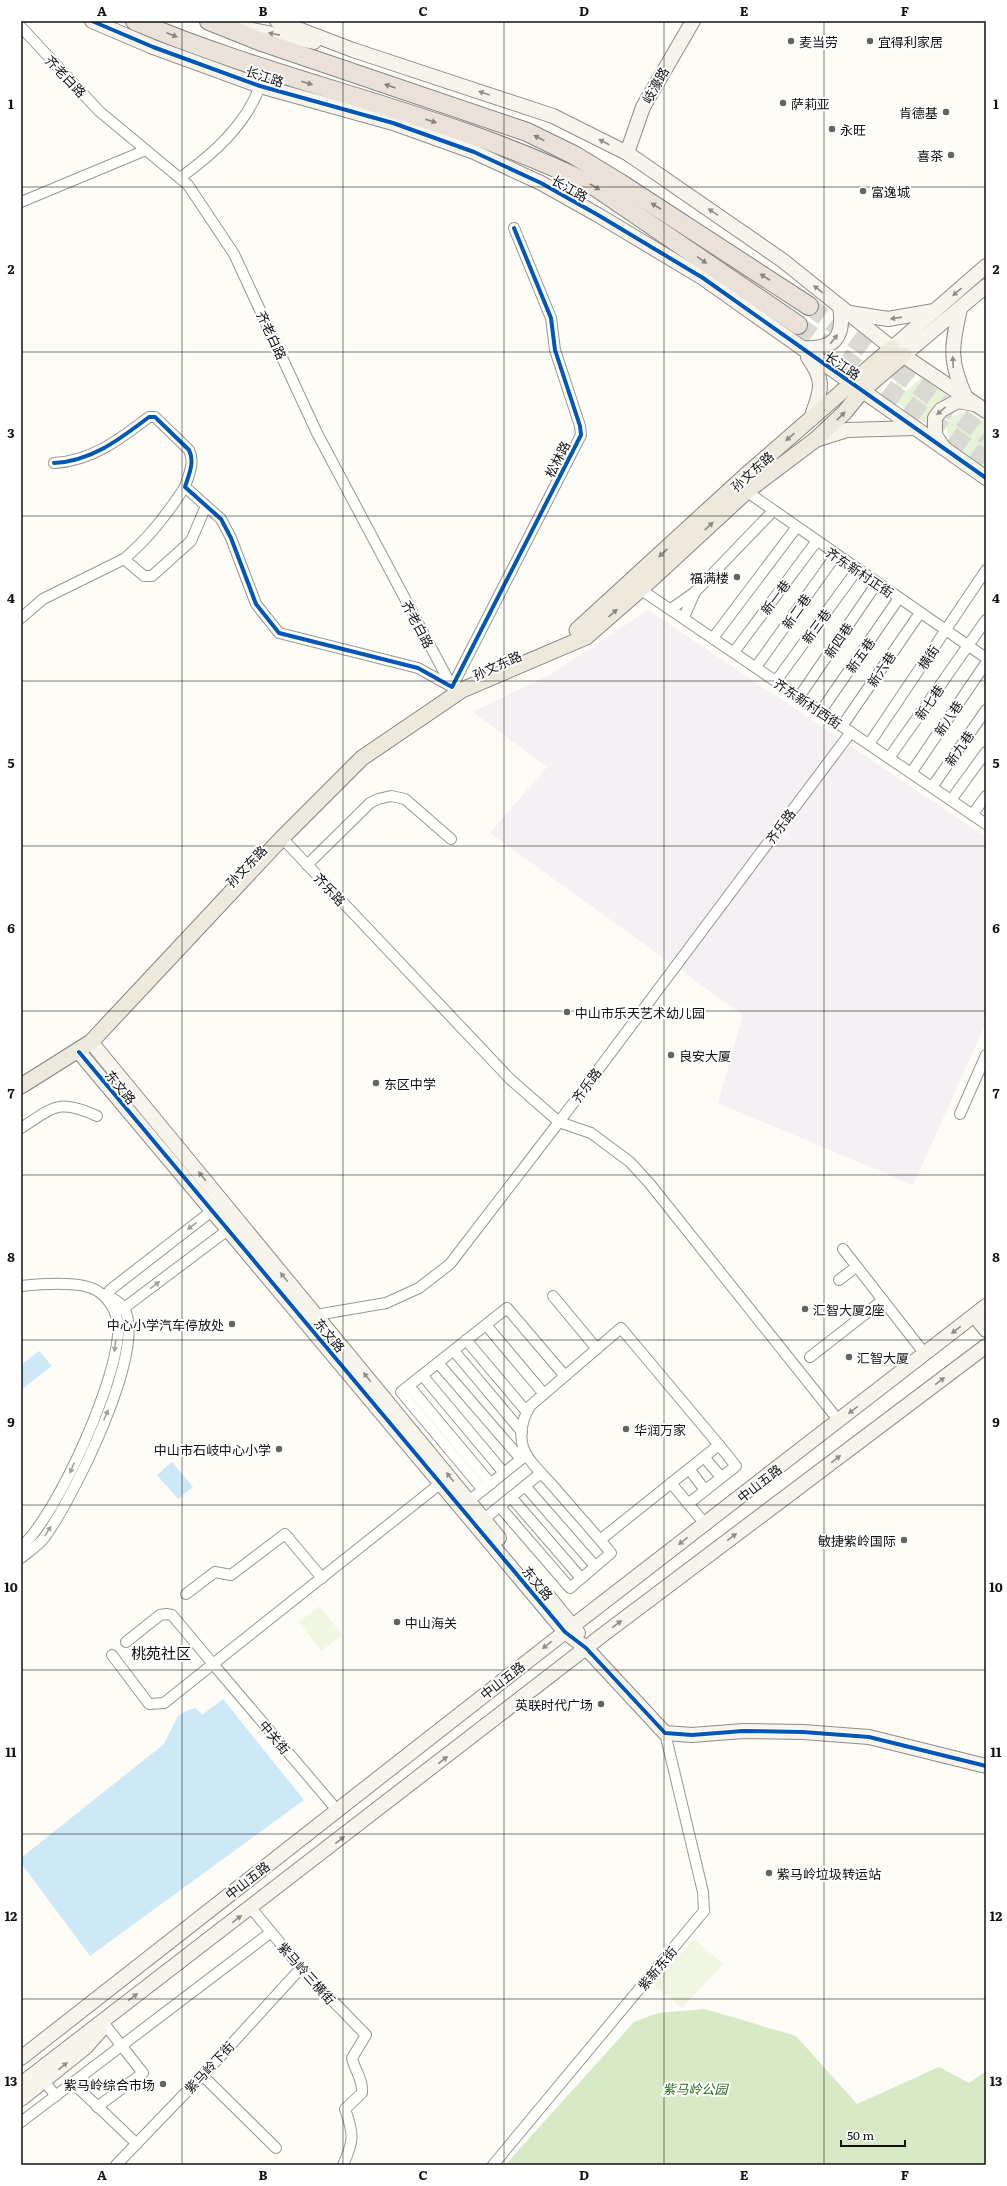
<svg xmlns="http://www.w3.org/2000/svg" width="1007" height="2186" viewBox="0 0 1007 2186" font-family="Literata,'Noto Sans SC',serif">
  <rect width="100%" height="100%" fill="#fdfcf7"/>
  <!-- industrial -->
  <polygon fill="#f5f0f3" points="648,610 986,837 986,1023 913,1185 718,1103 743,1015 490,833 547,767 473,712 553,673"/>
  <!-- green -->
  <g fill="#e7f3d7">
    <path d="M912 374 916 376 889 398 888 392C894 384 903 376 912 374Z"/>
    <polygon points="921,378 954,400 931,427 895,402"/>
    <path d="M964 412H970L986 422V468C971 457 943 445 947 423L952 416Z"/>
  </g>
  <!-- forest -->
  <polygon fill="#d8eac5" points="705,2009 796,2036 857,2104 939,2067 969,2083 986,2071 986,2165 505,2165 634,2022 658,2013"/>
  <!-- pitch -->
  <g fill="#f0f6e1">
    <polygon points="320,1606 342,1635 321,1651 299,1622"/>
    <polygon points="694,1939 723,1964 682,2008 653,1985"/>
  </g>
  <!-- water -->
  <g fill="#cde8f7">
    <polygon points="39,1351 52,1366 21,1390 21,1365"/>
    <polygon points="172,1462 193,1487 178,1499 157,1475"/>
    <polygon points="223,1699 304,1800 90,1956 21,1863 21,1858 164,1744 178,1716 186,1711 196,1708 202,1715"/>
  </g>
  <g fill="none" stroke-linecap="round" stroke-linejoin="round">
    <!-- highway-tunnel -->
    <g stroke="#dad9d4" stroke-width="18" stroke-dasharray="18 9" stroke-linecap="butt">
      <polyline points="809,306 986,436"/>
      <polyline points="798,325 986,460"/>
    </g>
    <defs>
      <g id="street">
        <polyline points="21,27 99,111 188,185 234,254 317,433 452,687"/>
        <path d="M180 178C213 154 246 125 260 86"/>
        <polyline points="21,202 146,150"/>
        <path d="M54 463C92 461 120 439 149 417H155L189 450C195 462 189 474 185 487L221 519 231 538 256 604 279 633 418 668 452 687 581 435 580 426 555 350 551 318 514 228"/>
        <polyline points="743,489 986,658"/>
        <polyline points="124,559 144,576 152,576 191,541 206,506"/>
        <polyline points="637,587 986,824"/>
        <polyline points="671,609 695,592"/>
        <polyline points="684,617 695,592 772,512"/>
        <path d="M21 618 43 599 124 559C149 538 167 514 185 487"/>
        <polyline points="713,638 796,528"/>
        <polyline points="734,652 816,542"/>
        <polyline points="756,667 836,555"/>
        <polyline points="776,681 857,570"/>
        <polyline points="799,697 877,583"/>
        <polyline points="821,711 899,598"/>
        <polyline points="842,726 920,613"/>
        <polyline points="869,744 986,570"/>
        <polyline points="889,758 986,620"/>
        <polyline points="911,773 986,663"/>
        <polyline points="932,787 986,710"/>
        <polyline points="951,800 986,752"/>
        <polyline points="972,815 986,796"/>
        <polyline points="282,838 510,1079 559,1122 851,732"/>
        <polyline points="307,865 370,803 378,799 391,796 405,799 451,839"/>
        <polyline points="960,1114 986,1055"/>
        <path d="M21 1128C54 1107 58 1098 97 1116"/>
        <polyline points="843,1249 925,1354"/>
        <polyline points="839,1280 856,1267"/>
        <path d="M21 1286C40 1284 83 1280 99 1292 109 1299 117 1312 118 1325 122 1372 57 1516 21 1547"/>
        <polyline points="553,1296 597,1349"/>
        <polyline points="108,1300 107,1295 110,1290 217,1207"/>
        <polyline points="119,1309 124,1308 233,1226"/>
        <polyline points="316,1315 386,1303 419,1288 450,1264 559,1122 591,1133 630,1162 650,1184 839,1421"/>
        <polyline points="486,1325 544,1394"/>
        <polyline points="466,1340 526,1411"/>
        <polyline points="454,1351 522,1432"/>
        <polyline points="810,1357 883,1300"/>
        <polyline points="438,1363 521,1459"/>
        <polyline points="422,1375 504,1473"/>
        <polyline points="409,1386 491,1484"/>
        <polyline points="704,1457 721,1477"/>
        <polyline points="689,1469 705,1490"/>
        <polyline points="671,1483 705,1524"/>
        <polyline points="525,1486 595,1566"/>
        <polyline points="483,1490 401,1392 507,1308 565,1376"/>
        <polyline points="511,1497 581,1578"/>
        <polyline points="469,1501 525,1456"/>
        <polyline points="688,1504 736,1466 719,1445"/>
        <path d="M500 1507 570 1588 611 1553C592 1530 572 1508 553 1486 543 1474 528 1462 523 1447 519 1433 523 1418 530 1406L621 1328 719 1445 600 1540"/>
        <polyline points="484,1519 541,1473"/>
        <path d="M21 1558C28 1552 38 1546 44 1538 71 1502 148 1350 124 1308 120 1302 111 1297 105 1294"/>
        <polyline points="186,1594 215,1572 231,1575 285,1534 322,1578"/>
        <polyline points="126,1642 160,1615 166,1614 172,1615 213,1664 441,1483"/>
        <polyline points="112,1655 149,1704 164,1703 213,1664 337,1810"/>
        <path d="M251 1908 301 1968 366 2035 352 2058C355 2071 363 2079 362 2093L345 2109C354 2134 354 2141 343 2165"/>
        <polyline points="202,2075 276,2148"/>
        <polyline points="44,2081 56,2096"/>
        <polyline points="73,2083 137,2144"/>
        <polyline points="97,2107 143,2073 102,2021"/>
        <polyline points="21,2122 270,1933"/>
        <polyline points="116,2165 218,2059 301,1968"/>
        <polyline points="493,2165 704,1911 703,1892 665,1733"/>
      </g>
      <g id="secondary">
        <polyline points="92,21 153,47 260,86 393,123 474,152 541,183 598,215 703,278 986,478"/>
        <polyline points="277,21 353,50 553,116 627,153 782,260 892,348 986,411"/>
        <polyline points="242,28 314,42"/>
        <polyline points="627,153 643,107 693,21"/>
        <path d="M960 309C951 348 949 361 966 398"/>
        <polyline points="850,313 888,319 934,311"/>
        <path d="M802 348C834 350 845 338 840 306"/>
        <polyline points="892,348 986,266"/>
        <polyline points="904,355 986,286"/>
        <path d="M808 357C827 383 820 391 811 419"/>
        <polyline points="815,440 847,430 915,428"/>
        <polyline points="943,447 935,435 935,418 941,410 958,401 974,404"/>
        <polyline points="91,1042 499,1538"/>
        <polyline points="79,1052 565,1632 586,1648 665,1733 692,1735 743,1731 803,1732 869,1737 986,1766"/>
        <polyline points="975,1316 986,1330"/>
        <polyline points="547,1595 578,1633"/>
        <polyline points="21,2058 565,1632 986,1306"/>
        <polyline points="21,2084 600,1637 986,1346"/>
        <polyline points="21,2099 86,2047 100,2031"/>
      </g>
      <g id="primary">
        <polyline points="577,630 745,476 892,348"/>
        <polyline points="21,1086 91,1042 282,838 362,758 462,690 586,637 641,589 746,492 815,440 844,413 863,390 904,355"/>
      </g>
      <g id="highway">
        <path d="M135 21C285 85 448 113 594 186L798 325"/>
        <polyline points="209,21 259,41 527,132 574,155 620,183 809,306"/>
      </g>
    </defs>
    <!-- street casing -->
    <use href="#street" stroke="#979795" stroke-width="12"/>
    <!-- secondary casing -->
    <use href="#secondary" stroke="#8e8d8b" stroke-width="16"/>
    <!-- primary casing -->
    <use href="#primary" stroke="#858482" stroke-width="17"/>
    <!-- highway casing -->
    <use href="#highway" stroke="#858482" stroke-width="20"/>
    <!-- street -->
    <use href="#street" stroke="#fffffe" stroke-width="10"/>
    <!-- secondary -->
    <use href="#secondary" stroke="#f6f4eb" stroke-width="14"/>
    <!-- primary -->
    <use href="#primary" stroke="#ede9dc" stroke-width="15"/>
    <!-- highway -->
    <use href="#highway" stroke="#eae1d8" stroke-width="18"/>
    <defs>
      <g id="cycleway">
        <polyline points="92,21 153,47 260,86 393,123 474,152 541,183 598,215 703,278 986,478"/>
        <path d="M54 463C92 461 120 439 149 417H155L189 450C195 462 189 474 185 487L221 519 231 538 256 604 279 633 418 668 452 687 581 435 580 426 555 350 551 318 514 228"/>
        <polyline points="79,1052 565,1632 586,1648 665,1733 692,1735 743,1731 803,1732 869,1737 986,1766"/>
      </g>
    </defs>
    <!-- cycleway casing -->
    <use href="#cycleway" stroke="#fff" stroke-width="6"/>
    <!-- cycleway -->
    <use href="#cycleway" stroke="#0057b8" stroke-width="4"/>
  </g>
  <!-- one-way arrows -->
  <defs><path id="oneway-solid" d="M-6-.8H1V-3.2L6.5 0L1 3.2V.8H-6Z"/></defs>
  <g fill="#8f8e89">
    <use href="#oneway-solid" transform="translate(274 34) rotate(-169)"/>
    <use href="#oneway-solid" transform="translate(484 93) rotate(-161)"/>
    <use href="#oneway-solid" transform="translate(604 142) rotate(-153)"/>
    <use href="#oneway-solid" transform="translate(713 212) rotate(-145)"/>
    <use href="#oneway-solid" transform="translate(818 289) rotate(-141)"/>
    <use href="#oneway-solid" transform="translate(957 292) rotate(139)"/>
    <use href="#oneway-solid" transform="translate(896 318) rotate(172)"/>
    <use href="#oneway-solid" transform="translate(834 339) rotate(-52)"/>
    <use href="#oneway-solid" transform="translate(953 362) rotate(-93)"/>
    <use href="#oneway-solid" transform="translate(941 411) rotate(138)"/>
    <use href="#oneway-solid" transform="translate(202 1176) rotate(-129)"/>
    <use href="#oneway-solid" transform="translate(284 1277) rotate(-129)"/>
    <use href="#oneway-solid" transform="translate(956 1330) rotate(142)"/>
    <use href="#oneway-solid" transform="translate(367 1377) rotate(-129)"/>
    <use href="#oneway-solid" transform="translate(940 1381) rotate(-37)"/>
    <use href="#oneway-solid" transform="translate(853 1410) rotate(142)"/>
    <use href="#oneway-solid" transform="translate(836 1459) rotate(-37)"/>
    <use href="#oneway-solid" transform="translate(450 1477) rotate(-129)"/>
    <use href="#oneway-solid" transform="translate(732 1537) rotate(-37)"/>
    <use href="#oneway-solid" transform="translate(683 1541) rotate(142)"/>
    <use href="#oneway-solid" transform="translate(617 1624) rotate(-37)"/>
    <use href="#oneway-solid" transform="translate(547 1645) rotate(142)"/>
    <use href="#oneway-solid" transform="translate(443 1760) rotate(-38)"/>
    <use href="#oneway-solid" transform="translate(340 1840) rotate(-38)"/>
    <use href="#oneway-solid" transform="translate(237 1919) rotate(-37)"/>
    <use href="#oneway-solid" transform="translate(133 1997) rotate(-37)"/>
    <use href="#oneway-solid" transform="translate(63 2066) rotate(-39)"/>
  </g>
  <g fill="#88837e">
    <use href="#oneway-solid" transform="translate(172 35) rotate(21)"/>
    <use href="#oneway-solid" transform="translate(307 83) rotate(17)"/>
    <use href="#oneway-solid" transform="translate(390 86) rotate(-161)"/>
    <use href="#oneway-solid" transform="translate(431 121) rotate(17)"/>
    <use href="#oneway-solid" transform="translate(539 138) rotate(-153)"/>
    <use href="#oneway-solid" transform="translate(595 187) rotate(31)"/>
    <use href="#oneway-solid" transform="translate(656 206) rotate(-147)"/>
    <use href="#oneway-solid" transform="translate(702 260) rotate(34)"/>
    <use href="#oneway-solid" transform="translate(765 277) rotate(-147)"/>
  </g>
  <g fill="#8a8881">
    <use href="#oneway-solid" transform="translate(841 416) rotate(-44)"/>
    <use href="#oneway-solid" transform="translate(790 437) rotate(139)"/>
    <use href="#oneway-solid" transform="translate(709 526) rotate(-43)"/>
    <use href="#oneway-solid" transform="translate(663 553) rotate(137)"/>
    <use href="#oneway-solid" transform="translate(613 613) rotate(-41)"/>
  </g>
  <g fill="#a0a09f">
    <use href="#oneway-solid" transform="translate(192 1226) rotate(142)"/>
    <use href="#oneway-solid" transform="translate(155 1285) rotate(-37)"/>
    <use href="#oneway-solid" transform="translate(115 1346) rotate(97)"/>
    <use href="#oneway-solid" transform="translate(106 1415) rotate(-67)"/>
    <use href="#oneway-solid" transform="translate(72 1468) rotate(113)"/>
    <use href="#oneway-solid" transform="translate(48 1531) rotate(-58)"/>
  </g>
  <!-- grid -->
  <path fill="none" stroke="#111" stroke-width="1" stroke-opacity="0.55" d="M182 21V2165M343 21V2165M504 21V2165M664 21V2165M824 21V2165M21 187H986M21 352H986M21 516H986M21 681H986M21 846H986M21 1011H986M21 1175H986M21 1340H986M21 1505H986M21 1670H986M21 1834H986M21 1999H986"/>
  <!-- markers -->
  <g fill="#646362" stroke="#fff" stroke-width="1.5">
    <circle cx="791" cy="41" r="4"/>
    <circle cx="870" cy="41" r="4"/>
    <circle cx="783" cy="103" r="4"/>
    <circle cx="946" cy="112" r="4"/>
    <circle cx="832" cy="129" r="4"/>
    <circle cx="951" cy="155" r="4"/>
    <circle cx="863" cy="191" r="4"/>
    <circle cx="737" cy="577" r="4"/>
    <circle cx="567" cy="1012" r="4"/>
    <circle cx="671" cy="1055" r="4"/>
    <circle cx="376" cy="1083" r="4"/>
    <circle cx="805" cy="1309" r="4"/>
    <circle cx="232" cy="1324" r="4"/>
    <circle cx="849" cy="1357" r="4"/>
    <circle cx="626" cy="1429" r="4"/>
    <circle cx="279" cy="1449" r="4"/>
    <circle cx="904" cy="1540" r="4"/>
    <circle cx="397" cy="1622" r="4"/>
    <circle cx="601" cy="1704" r="4"/>
    <circle cx="769" cy="1873" r="4"/>
    <circle cx="163" cy="2084" r="4"/>
  </g>
  <g text-anchor="middle" dominant-baseline="central" stroke-width="4" stroke-linejoin="round" paint-order="stroke">
    <!-- poi labels -->
    <g font-size="13" fill="#111" stroke="#fff" text-anchor="start">
      <text x="799" y="41">麦当劳</text>
      <text x="878" y="41">宜得利家居</text>
      <text x="791" y="103">萨莉亚</text>
      <text x="938" y="112" text-anchor="end">肯德基</text>
      <text x="840" y="129">永旺</text>
      <text x="943" y="155" text-anchor="end">喜茶</text>
      <text x="871" y="191">富逸城</text>
      <text x="729" y="577" text-anchor="end">福满楼</text>
      <text x="575" y="1012">中山市乐天艺术幼儿园</text>
      <text x="679" y="1055">良安大厦</text>
      <text x="384" y="1083">东区中学</text>
      <text x="813" y="1309">汇智大厦2座</text>
      <text x="224" y="1324" text-anchor="end">中心小学汽车停放处</text>
      <text x="857" y="1357">汇智大厦</text>
      <text x="634" y="1429">华润万家</text>
      <text x="271" y="1449" text-anchor="end">中山市石岐中心小学</text>
      <text x="896" y="1540" text-anchor="end">敏捷紫岭国际</text>
      <text x="405" y="1622">中山海关</text>
      <text x="593" y="1704" text-anchor="end">英联时代广场</text>
      <text x="777" y="1873">紫马岭垃圾转运站</text>
      <text x="155" y="2084" text-anchor="end">紫马岭综合市场</text>
    </g>
    <!-- street labels -->
    <g font-size="13" fill="#111" stroke="#fff">
      <text transform="translate(66 76) rotate(46)">齐老白路</text>
      <text transform="translate(265 76) rotate(18)">长江路</text>
      <text transform="translate(655 85) rotate(-61)">岐濠路</text>
      <text transform="translate(570 188) rotate(29)">长江路</text>
      <text transform="translate(272 335) rotate(65)">齐老白路</text>
      <text transform="translate(843 365) rotate(34)">长江路</text>
      <text transform="translate(557 459) rotate(-63)">松林路</text>
      <text transform="translate(752 471) rotate(-42)">孙文东路</text>
      <text transform="translate(860 572) rotate(34)">齐东新村正街</text>
      <text transform="translate(775 597) rotate(-53)">新一巷</text>
      <text transform="translate(796 611) rotate(-55)">新二巷</text>
      <text transform="translate(418 624) rotate(62)">齐老白路</text>
      <text transform="translate(816 626) rotate(-54)">新三巷</text>
      <text transform="translate(838 640) rotate(-56)">新四巷</text>
      <text transform="translate(860 655) rotate(-55)">新五巷</text>
      <text transform="translate(928 657) rotate(-56)">横街</text>
      <text transform="translate(497 665) rotate(-24)">孙文东路</text>
      <text transform="translate(881 669) rotate(-56)">新六巷</text>
      <text transform="translate(929 702) rotate(-55)">新七巷</text>
      <text transform="translate(808 703) rotate(34)">齐东新村西街</text>
      <text transform="translate(948 718) rotate(-56)">新八巷</text>
      <text transform="translate(959 748) rotate(-55)">新九巷</text>
      <text transform="translate(780 826) rotate(-53)">齐乐路</text>
      <text transform="translate(246 866) rotate(-46)">孙文东路</text>
      <text transform="translate(330 889) rotate(47)">齐乐路</text>
      <text transform="translate(586 1085) rotate(-53)">齐乐路</text>
      <text transform="translate(121 1087) rotate(50)">东文路</text>
      <text transform="translate(330 1335) rotate(50)">东文路</text>
      <text transform="translate(759 1483) rotate(-38)">中山五路</text>
      <text transform="translate(538 1583) rotate(50)">东文路</text>
      <text transform="translate(502 1680) rotate(-38)">中山五路</text>
      <text transform="translate(275 1737) rotate(50)">中关街</text>
      <text transform="translate(247 1880) rotate(-38)">中山五路</text>
      <text transform="translate(657 1968) rotate(-50)">紫新东街</text>
      <text transform="translate(307 1973) rotate(48)">紫马岭三横街</text>
      <text transform="translate(209 2067) rotate(-47)">紫马岭下街</text>
    </g>
    <!-- park labels -->
    <g font-size="13" font-style="italic" fill="#2f6b1f" stroke="#fff">
      <text x="695" y="2088">紫马岭公园</text>
    </g>
    <!-- quarter labels -->
    <g font-size="15" fill="#111" stroke="#fff">
      <text x="161" y="1652">桃苑社区</text>
    </g>
  </g>
  <!-- border -->
  <rect width="1007" height="2186" fill="none" stroke="#ffffff" stroke-width="44"/>
  <!-- scale -->
  <path d="M841 2140v6h64v-6" fill="none" stroke="#111111" stroke-width="2"/>
  <text x="847" y="2140" font-size="12" fill="#111111" stroke="#ffffff" stroke-width="3" paint-order="stroke">50 m</text>
  <rect x="22" y="22" width="963" height="2142" fill="none" stroke="#111" stroke-width="1.5"/>
  <g font-size="13" text-anchor="middle" font-weight="bold" fill="#111">
    <text x="102" y="16">A</text>
    <text x="263" y="16">B</text>
    <text x="423" y="16">C</text>
    <text x="584" y="16">D</text>
    <text x="744" y="16">E</text>
    <text x="905" y="16">F</text>
    <text x="11" y="109">1</text>
    <text x="996" y="109">1</text>
    <text x="11" y="274">2</text>
    <text x="996" y="274">2</text>
    <text x="11" y="438">3</text>
    <text x="996" y="438">3</text>
    <text x="11" y="603">4</text>
    <text x="996" y="603">4</text>
    <text x="11" y="768">5</text>
    <text x="996" y="768">5</text>
    <text x="11" y="933">6</text>
    <text x="996" y="933">6</text>
    <text x="11" y="1098">7</text>
    <text x="996" y="1098">7</text>
    <text x="11" y="1262">8</text>
    <text x="996" y="1262">8</text>
    <text x="11" y="1427">9</text>
    <text x="996" y="1427">9</text>
    <text x="11" y="1592">10</text>
    <text x="996" y="1592">10</text>
    <text x="11" y="1757">11</text>
    <text x="996" y="1757">11</text>
    <text x="11" y="1921">12</text>
    <text x="996" y="1921">12</text>
    <text x="11" y="2086">13</text>
    <text x="996" y="2086">13</text>
    <text x="102" y="2180">A</text>
    <text x="263" y="2180">B</text>
    <text x="423" y="2180">C</text>
    <text x="584" y="2180">D</text>
    <text x="744" y="2180">E</text>
    <text x="905" y="2180">F</text>
  </g>
</svg>
